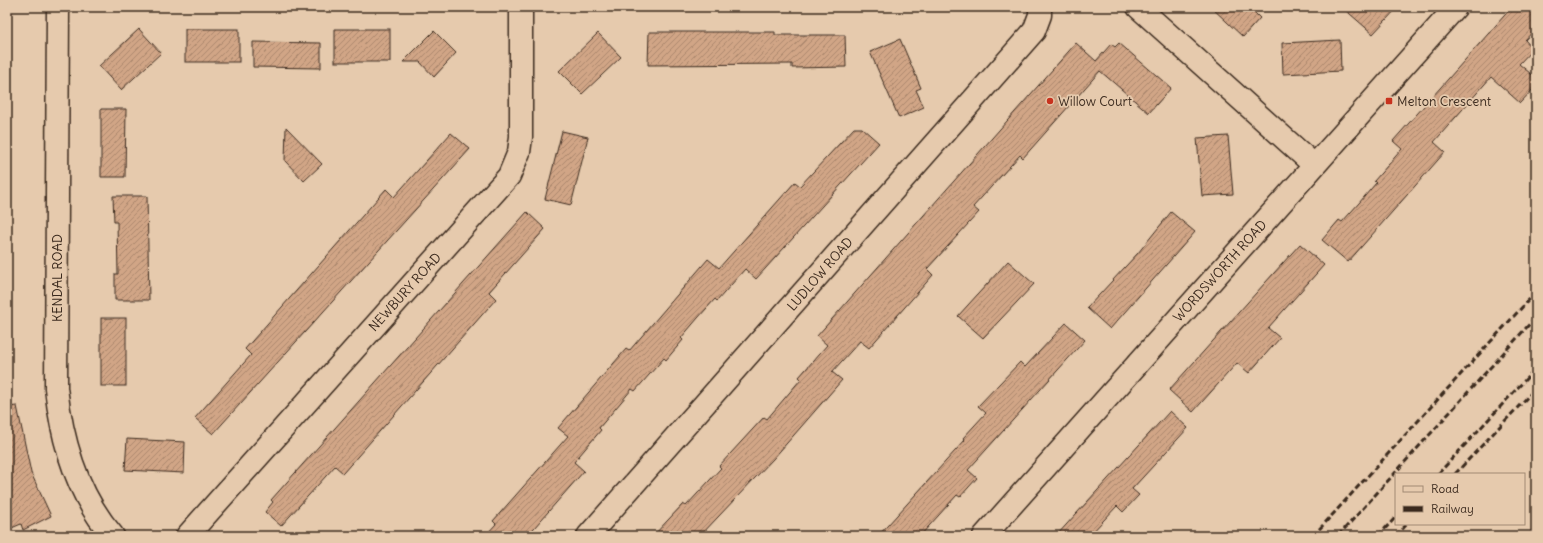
<svg xmlns="http://www.w3.org/2000/svg" width="1543" height="543" viewBox="0 0 1543 543" font-family="Delius,sans-serif">
  <defs>
    <pattern id="building-hatch" width="6" height="6" patternUnits="userSpaceOnUse"><rect width="6" height="6" fill="#d1a586"/><path d="M-1 1l2-2M0 6l6-6M5 7l2-2" fill="none" stroke="#ab876d"/></pattern>
  </defs>
  <rect width="100%" height="100%" fill="#e6caad"/>
  <filter id="ink" filterUnits="userSpaceOnUse"><feTurbulence type="fractalNoise" baseFrequency=".025" numOctaves="2"/><feDisplacementMap in="SourceGraphic" scale="8" xChannelSelector="R" yChannelSelector="G"/><feConvolveMatrix kernelMatrix="1 2 1 2 8 2 1 2 1" color-interpolation-filters="sRGB"/></filter>
  <g filter="url(#ink)">
    <!-- building -->
    <g fill="url(#building-hatch)" stroke="#3b2a1e">
      <polygon points="1211,7 1249,7 1260,18 1243,37"/>
      <polygon points="1342,7 1398,7 1373,34"/>
      <polygon points="1512,7 1536,7 1536,28 1525,40 1533,49 1519,64 1536,78 1536,86 1520,103 1491,77 1434,142 1445,152 1348,262 1322,240 1339,220 1342,222 1359,203 1376,183 1374,181 1402,149 1393,141"/>
      <polygon points="139,29 161,53 121,90 99,66"/>
      <rect x="185" y="29" width="54" height="33"/>
      <rect x="335" y="29" width="55" height="33"/>
      <polygon points="434,31 456,53 434,77 420,62 403,62"/>
      <polygon points="649,32 775,32 775,35 845,35 846,67 792,68 792,64 648,65"/>
      <polygon points="598,33 621,57 582,94 559,71"/>
      <polygon points="900,39 921,88 916,90 924,107 899,118 870,52"/>
      <polygon points="1340,40 1341,71 1283,74 1282,43"/>
      <polygon points="253,42 321,43 321,68 253,67"/>
      <polygon points="1076,43 1096,61 1111,44 1115,47 1119,43 1171,88 1149,113 1100,71 1023,158 1020,155 973,207 979,212 927,269 933,275 869,348 860,341 832,372 842,380 773,459 700,536 653,536 683,504 686,506 721,468 719,466 764,417 767,419 801,379 799,377 827,345 817,336"/>
      <polygon points="101,109 126,109 125,177 101,177"/>
      <polygon points="286,127 322,164 304,181 285,161"/>
      <polygon points="854,128 862,128 879,143 756,279 745,269 717,301 715,299 698,318 681,338 683,340 666,360 664,358 635,391 632,389 599,428 601,430 574,462 584,471 527,536 485,536 496,524 493,521 568,436 558,428 626,349 629,351 708,259 719,268 795,182 800,186"/>
      <polygon points="562,131 588,137 571,205 545,199"/>
      <polygon points="451,133 470,149 213,434 195,418 251,355 245,349 386,189 394,197"/>
      <polygon points="1228,136 1233,194 1202,196 1197,138"/>
      <polygon points="113,196 147,196 149,300 115,300 115,274 118,274 117,222 114,222"/>
      <polygon points="527,212 545,229 489,292 496,299 343,473 335,466 281,526 265,512 273,502 271,500"/>
      <polygon points="1171,212 1195,232 1110,329 1087,308 1138,253"/>
      <polygon points="1300,244 1324,265 1268,328 1280,338 1249,373 1237,363 1193,412 1169,390"/>
      <polygon points="1008,261 1034,284 983,338 958,316"/>
      <rect x="101" y="318" width="25" height="68"/>
      <polygon points="1066,323 1085,340 968,470 977,478 960,497 957,495 920,536 878,536 965,440 963,438 986,413 978,406 1020,362 1025,367"/>
      <polygon points="17,406 31,473 51,516 23,530 21,524 7,530 7,407"/>
      <polygon points="1170,411 1188,428 1132,489 1139,495 1123,512 1117,506 1089,536 1056,536"/>
      <polygon points="127,439 185,442 184,473 125,470"/>
    </g>
    <g fill="none" stroke-linecap="round" stroke-linejoin="round">
      <defs>
        <g id="street">
          <path d="M58 7 56 388C62 442 77 495 113 536"/>
          <polyline points="1138,7 1314,165"/>
          <polyline points="187,536 509,176 519,152 521,137 521,7"/>
          <polyline points="588,536 1034,31 1040,15 1040,7"/>
          <polyline points="984,536 1456,7"/>
        </g>
      </defs>
      <!-- street casing -->
      <use href="#street" stroke="#3b2a1e" stroke-width="25"/>
      <!-- street -->
      <use href="#street" stroke="#e6caad" stroke-width="22"/>
      <!-- rail -->
      <g stroke="#3b2a1e" stroke-width="3" stroke-dasharray="6 3" stroke-linecap="butt">
        <polyline points="1438,474 1536,368"/>
        <polyline points="1455,474 1536,388"/>
        <polyline points="1313,536 1536,292"/>
        <polyline points="1338,536 1536,317"/>
        <polyline points="1378,536 1396,517"/>
        <polyline points="1396,536 1407,524"/>
      </g>
    </g>
  </g>
  <!-- markers -->
  <g fill="#c8321e" stroke="#e6caad" stroke-width="1.5">
    <circle cx="1050" cy="101" r="4"/>
    <rect x="1385" y="97" width="8" height="8" rx="2"/>
  </g>
  <g text-anchor="middle" dominant-baseline="central" stroke-width="3.5" stroke-linejoin="round" paint-order="stroke">
    <!-- poi labels -->
    <g font-size="13" fill="#3b2a1e" stroke="#e6caad" text-anchor="start">
      <text x="1058" y="101">Willow Court</text>
      <text x="1397" y="101">Melton Crescent</text>
    </g>
    <!-- street labels -->
    <g font-size="13" fill="#3b2a1e" stroke="#e6caad">
      <text transform="translate(1220 271) rotate(-48)">WORDSWORTH ROAD</text>
      <text transform="translate(820 274) rotate(-49)">LUDLOW ROAD</text>
      <text transform="translate(57 278) rotate(-90)">KENDAL ROAD</text>
      <text transform="translate(405 292) rotate(-48)">NEWBURY ROAD</text>
    </g>
  </g>
  <!-- margin -->
  <rect width="1543" height="543" fill="none" stroke="#e6caad" stroke-width="24"/>
  <rect x="12" y="12" width="1519" height="519" fill="none" stroke="#3b2a1e" stroke-width="1.5" filter="url(#ink)"/>
  <!-- legend -->
  <rect x="1395" y="473" width="130" height="52" fill="#e6caad" stroke="#a28a74"/>
  <rect x="1403" y="486" width="20" height="6" fill="#e6caad" stroke="#a28a74"/>
  <text x="1431" y="493" font-size="12" fill="#3b2a1e">Road</text>
  <rect x="1403" y="506" width="20" height="6" fill="#3b2a1e" stroke="#a28a74"/>
  <text x="1431" y="513" font-size="12" fill="#3b2a1e">Railway</text>
</svg>
